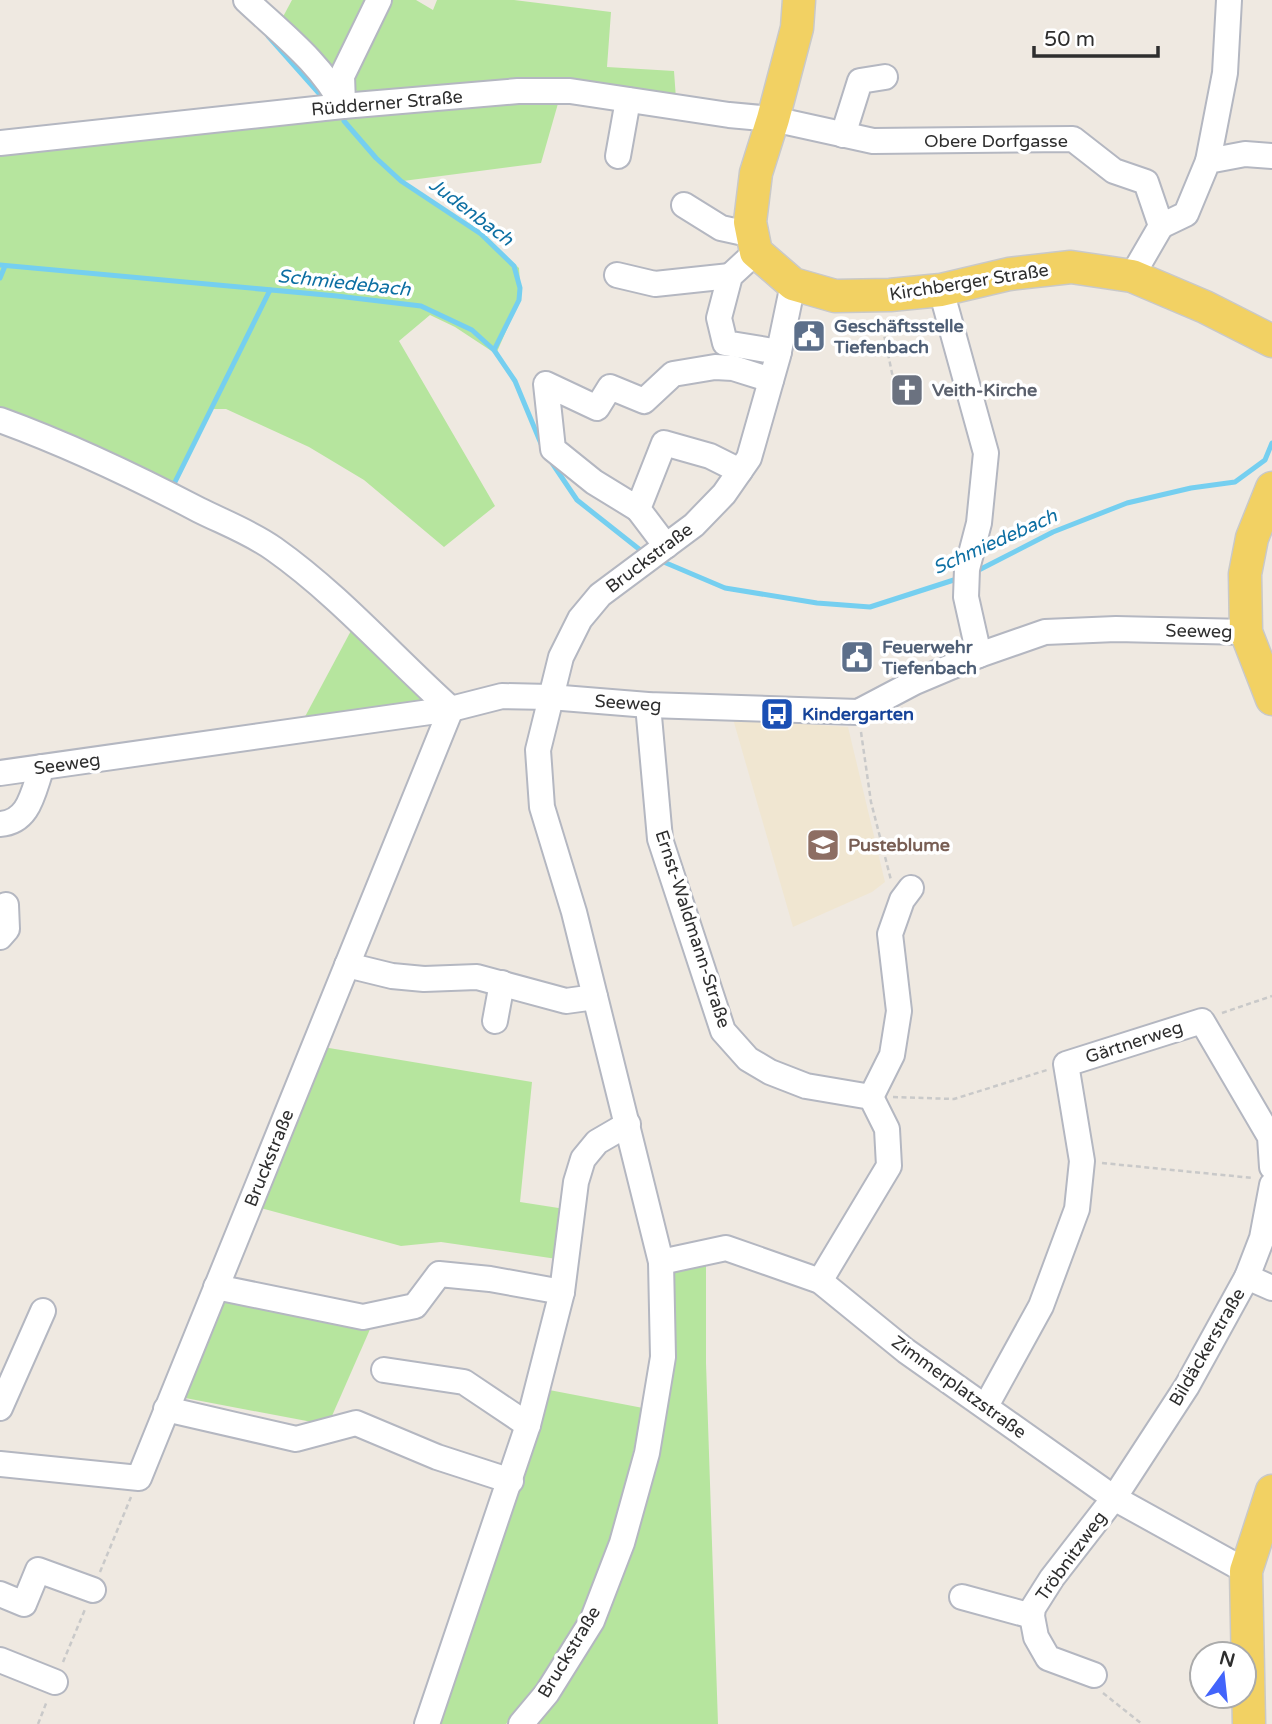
<svg xmlns="http://www.w3.org/2000/svg" width="1272" height="1724" viewBox="0 0 1272 1724" font-family="'Varela Round',sans-serif">
  <rect width="100%" height="100%" fill="#efe9e1"/>
  <!-- education -->
  <polygon fill="#f0e6d1" points="733,719 848,727 885,882 872,892 793,927"/>
  <!-- green -->
  <g fill="#b6e59e">
    <polygon points="292,0 373,0 336,81 278,26"/>
    <polygon points="383,0 416,0 433,10 437,0 514,0 611,12 607,67 674,71 676,99 365,94 355,90 350,72"/>
    <polygon points="559,100 541,163 403,181 476,229 519,268 521,297 496,354 455,327 430,315 399,341 495,506 444,547 364,480 309,447 226,409 213,409 172,491 0,414 0,153 467,103"/>
    <polygon points="353,627 434,698 422,703 300,726"/>
    <polygon points="323,1047 532,1082 520,1202 565,1209 557,1259 441,1242 401,1246 257,1207"/>
    <polygon points="706,1257 706,1363 718,1724 526,1724 619,1571 671,1280 678,1268"/>
    <polygon points="222,1296 371,1327 328,1425 180,1397"/>
    <path d="M544 1389 643 1408C617 1527 591 1631 506 1724H432Z"/>
  </g>
  <g fill="none" stroke-linecap="round" stroke-linejoin="round">
    <!-- stream -->
    <g stroke="#75cff0" stroke-width="5">
      <polyline points="268,36 324,99"/>
      <polyline points="344,121 376,158 401,181 481,234 514,266 520,288 519,300 494,350"/>
      <polyline points="0,265 337,296 421,306 472,330 494,350 515,381 542,446"/>
      <polyline points="0,278 5,266"/>
      <polyline points="548,457 577,500 644,553"/>
      <polyline points="172,488 270,290"/>
      <polyline points="659,560 725,588 817,603 870,607 960,578"/>
      <polyline points="975,572 1053,532 1127,503 1191,488 1235,482 1265,460 1272,443"/>
    </g>
    <defs>
      <g id="minor">
        <path d="M246 0C281 33 321 63 343 106"/>
        <polyline points="343,103 342,76 379,0"/>
        <polyline points="843,135 860,81 885,77"/>
        <polyline points="0,143 343,106 518,91 570,91 729,115 773,119 873,141 1073,139 1114,171 1146,182 1161,226 1132,276"/>
        <polyline points="618,156 628,100"/>
        <polyline points="1208,161 1225,73 1229,0"/>
        <polyline points="684,205 721,228 753,235"/>
        <polyline points="1161,226 1186,214 1208,161 1245,154 1272,156"/>
        <polyline points="756,252 730,276 719,318 725,343 779,352"/>
        <polyline points="617,275 655,284 730,276"/>
        <polyline points="941,290 986,453 979,523 967,569 966,597 979,655"/>
        <path d="M0 420C69 445 134 476 199 510 223 522 252 533 274 549 339 595 392 656 451 709"/>
        <polyline points="638,509 594,482 553,449 546,384 597,408 610,387 644,401 673,374 715,367 733,368 771,380"/>
        <polyline points="666,546 638,509 664,443 710,456 740,471"/>
        <polyline points="648,705 660,839 723,1031 748,1059 770,1072 806,1086 871,1097 887,1129 889,1166 820,1281"/>
        <polyline points="0,773 451,709 502,696 550,697 648,705 858,712 915,682 979,655 1045,632 1116,629 1246,632"/>
        <path d="M0 824C30 822 33 791 42 767"/>
        <polyline points="0,937 7,929 6,905"/>
        <polyline points="347,965 392,976 424,979 477,977 566,1001 595,997"/>
        <polyline points="495,1021 502,983"/>
        <polyline points="871,1097 892,1055 899,1011 890,934 902,900 911,888"/>
        <polyline points="661,1262 726,1248 820,1281 906,1351 1114,1498 1246,1571"/>
        <polyline points="1247,1277 1272,1288"/>
        <polyline points="216,1287 363,1317 415,1306 439,1274 490,1279 562,1292"/>
        <polyline points="384,1370 464,1382 528,1425"/>
        <polyline points="986,1406 1041,1306 1077,1209 1082,1161 1066,1064 1202,1021 1270,1137 1272,1167"/>
        <polyline points="0,1408 43,1311"/>
        <polyline points="166,1409 296,1439 356,1423 437,1457 511,1481"/>
        <polyline points="0,1464 139,1478 451,709"/>
        <polyline points="0,1594 24,1604 38,1570 93,1590"/>
        <polyline points="962,1597 1032,1616"/>
        <polyline points="0,1660 55,1682"/>
        <polyline points="1094,1675 1048,1658 1036,1637 1032,1616 1033,1608 1052,1578 1114,1498 1187,1386 1247,1277 1262,1238 1272,1185"/>
        <polyline points="427,1724 528,1425 562,1292 576,1182 583,1159 597,1142 628,1124"/>
        <polyline points="521,1724 547,1693 592,1621 622,1543 647,1453 663,1357 661,1262 574,912 542,807 538,750 561,657 580,619 600,595 694,525 724,494 749,458 778,356 793,284"/>
      </g>
      <g id="major">
        <polyline points="799,0 797,28 773,119 756,173 750,222 756,252 793,284 835,296 890,295 941,290 1009,274 1071,267 1132,276 1205,307 1272,341"/>
        <polyline points="1272,488 1252,538 1245,574 1246,632 1272,699"/>
        <polyline points="1249,1724 1246,1571 1272,1491"/>
      </g>
    </defs>
    <!-- minor casing -->
    <use href="#minor" stroke="#b4b7c1" stroke-width="28"/>
    <!-- major casing -->
    <use href="#major" stroke="#c9c9c9" stroke-width="35"/>
    <!-- path -->
    <g stroke="#c9c9c9" stroke-width="2.5" stroke-dasharray="5 3.5" stroke-linecap="butt">
      <polyline points="881,320 893,378"/>
      <polyline points="934,388 947,384"/>
      <polyline points="861,732 871,802 891,880"/>
      <polyline points="1222,1013 1272,996"/>
      <polyline points="893,1097 954,1099 1047,1070"/>
      <polyline points="1102,1163 1253,1178"/>
      <polyline points="100,1572 131,1497"/>
      <polyline points="63,1662 86,1607"/>
      <polyline points="1103,1693 1142,1724"/>
      <polyline points="38,1724 47,1701"/>
    </g>
    <!-- minor -->
    <use href="#minor" stroke="#fff" stroke-width="24"/>
    <!-- major -->
    <use href="#major" stroke="#f2d163" stroke-width="32"/>
  </g>
  <!-- icons -->
  <defs>
    <symbol id="civic-square" viewBox="-11 -11 22 22"><rect x="-9" y="-9" width="18" height="18" rx="4" fill="#5c6f8a" stroke="#fff"/><path d="M-.6-6.5H3V-4.5H.6V-3L4-1V1h2V6H-6V1h2V-1L-.6-3ZM-1.2 2.5V6h2.4V2.5Z" fill="#fff"/></symbol>
    <symbol id="church-square" viewBox="-11 -11 22 22"><rect x="-9" y="-9" width="18" height="18" rx="4" fill="#6b7280" stroke="#fff"/><path d="M-1.2-6h2.4v3.5h3.3v2.4h-3.3V6h-2.4V-.1h-3.3v-2.4h3.3Z" fill="#fff"/></symbol>
    <symbol id="bus-square" viewBox="-11 -11 22 22"><rect x="-9" y="-9" width="18" height="18" rx="4" fill="#1a4fb4" stroke="#fff"/><path d="M-5-6H5V4H4V6H2V4H-2V6H-4V4H-5ZM-3.5-4V0h7V-4ZM-3.5 1.2v1.5H-2V1.2ZM2 1.2v1.5H3.5V1.2Z" fill="#fff"/></symbol>
    <symbol id="school-square" viewBox="-11 -11 22 22"><rect x="-9" y="-9" width="18" height="18" rx="4" fill="#8d6e63" stroke="#fff"/><path d="M0-5L7-2L0 1L-7-2ZM-4 1L0 2.5L4 1V4Q0 6-4 4Z" fill="#fff"/></symbol>
  </defs>
  <g fill-rule="evenodd">
    <use href="#civic-square" x="790" y="317" width="38" height="38"/>
    <use href="#church-square" x="888" y="371" width="38" height="38"/>
    <use href="#civic-square" x="838" y="638" width="38" height="38"/>
    <use href="#bus-square" x="758" y="695" width="38" height="38"/>
    <use href="#school-square" x="804" y="826" width="38" height="38"/>
  </g>
  <g text-anchor="middle" dominant-baseline="central" stroke-width="7" stroke-linejoin="round" paint-order="stroke">
    <!-- street labels -->
    <g font-size="18" fill="#2e2e2e" stroke="#fff">
      <text transform="translate(387 103) rotate(-5)">Rüdderner Straße</text>
      <text x="996" y="141">Obere Dorfgasse</text>
      <text transform="translate(969 282) rotate(-9)">Kirchberger Straße</text>
      <text transform="translate(649 558) rotate(-37)">Bruckstraße</text>
      <text transform="translate(1199 631) rotate(1)">Seeweg</text>
      <text transform="translate(628 703) rotate(4)">Seeweg</text>
      <text transform="translate(67 764) rotate(-8)">Seeweg</text>
      <text transform="translate(693 929) rotate(72)">Ernst-Waldmann-Straße</text>
      <text transform="translate(1134 1042) rotate(-18)">Gärtnerweg</text>
      <text transform="translate(269 1158) rotate(-68)">Bruckstraße</text>
      <text transform="translate(1207 1347) rotate(-60)">Bildäckerstraße</text>
      <text transform="translate(959 1387) rotate(36)">Zimmerplatzstraße</text>
      <text transform="translate(1071 1556) rotate(-54)">Tröbnitzweg</text>
      <text transform="translate(569 1652) rotate(-59)">Bruckstraße</text>
    </g>
    <!-- service labels -->
    <g font-size="18" font-weight="bold" fill="#4e5e75" stroke="#fff" text-anchor="start">
      <text x="834" y="326">Geschäftsstelle<tspan x="834" dy="21">Tiefenbach</tspan></text>
      <text x="882" y="647">Feuerwehr<tspan x="882" dy="21">Tiefenbach</tspan></text>
    </g>
    <!-- worship labels -->
    <g font-size="18" font-weight="bold" fill="#5b616d" stroke="#fff" text-anchor="start">
      <text x="932" y="390">Veith-Kirche</text>
    </g>
    <!-- transit labels -->
    <g font-size="18" font-weight="bold" fill="#164399" stroke="#fff" text-anchor="start">
      <text x="802" y="714">Kindergarten</text>
    </g>
    <!-- education labels -->
    <g font-size="18" font-weight="bold" fill="#785e54" stroke="#fff" text-anchor="start">
      <text x="848" y="845">Pusteblume</text>
    </g>
    <!-- water labels -->
    <g font-size="19" font-style="italic" fill="#0d6fa3" stroke="#fff">
      <text transform="translate(471 212) rotate(37)">Judenbach</text>
      <text transform="translate(344 283) rotate(6)">Schmiedebach</text>
      <text transform="translate(995 542) rotate(-24)">Schmiedebach</text>
    </g>
  </g>
  <!-- north arrow -->
  <g transform="translate(1223 1675) rotate(15)"><circle r="33" fill="#ffffff" stroke="#ababab" stroke-width="2"/>
  <path d="M0-5L12 26L0 18L-12 26Z" fill="#4264fb"/>
  <text y="-10" font-size="19" font-weight="bold" text-anchor="middle" fill="#2e2e2e">N</text>
  </g>
  <!-- scale -->
  <path d="M1034 46v10h124v-10" fill="none" stroke="#2e2e2e" stroke-width="3.5"/>
  <text x="1044" y="46" font-size="21" fill="#2e2e2e" stroke="#ffffff" stroke-width="5" paint-order="stroke">50 m</text>
</svg>
